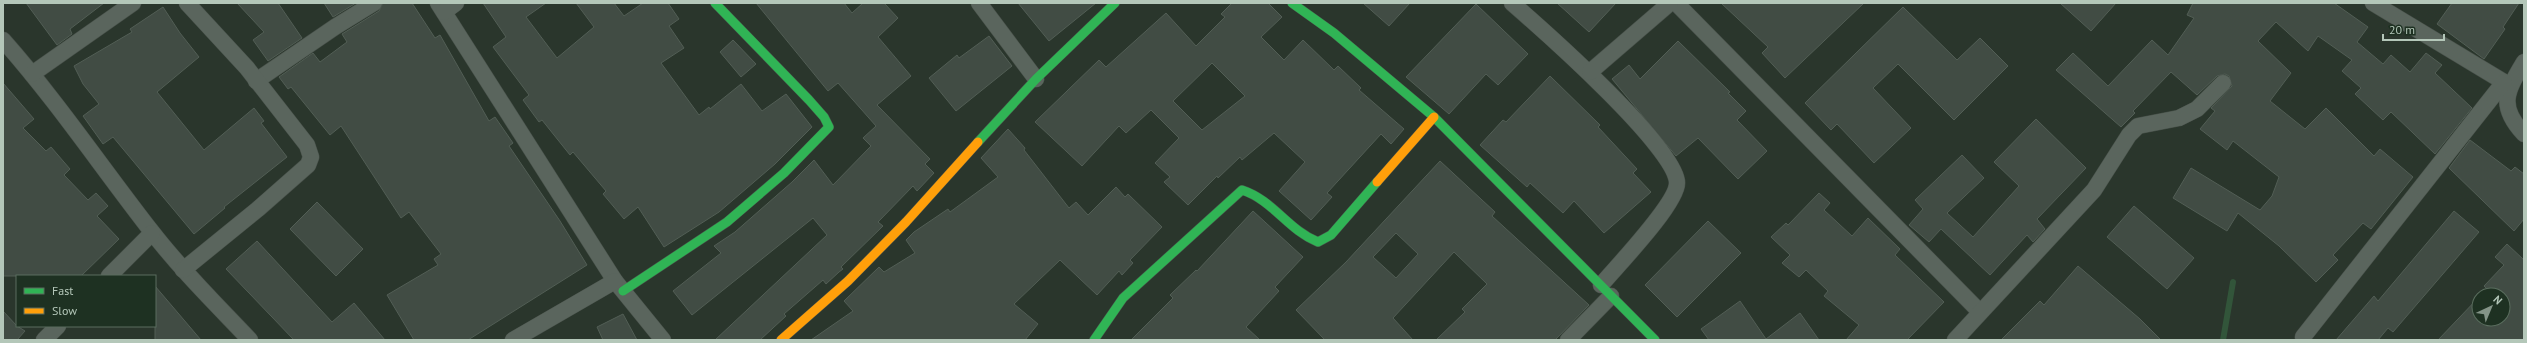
<svg xmlns="http://www.w3.org/2000/svg" width="2527" height="343" viewBox="0 0 2527 343" font-family="'PT Sans',sans-serif">
  <rect width="100%" height="100%" fill="#2a362c"/>
  <g fill="none" stroke-linecap="round" stroke-linejoin="round">
    <!-- stream -->
    <polyline stroke="#32553a" stroke-width="6" points="2223,340 2233,282"/>
  </g>
  <!-- building -->
  <g fill="#414c44" stroke="#525e55" fill-rule="evenodd">
    <polygon points="26,3 104,3 70,29 72,34 57,45"/>
    <polygon points="237,3 278,3 302,38 268,61 253,40 264,32"/>
    <polygon points="324,3 356,3 333,17"/>
    <polygon points="383,3 412,3 435,38 440,35 489,121 495,117 513,143 509,146 560,221 587,265 468,340 414,340 387,295 438,265 434,259 441,254 409,212 401,218 341,126 330,135 291,87 288,89 279,77 313,53 320,62 347,42 342,34 379,11"/>
    <polygon points="483,3 546,3 526,17 557,58 594,27 576,3 614,3 624,16 643,3 668,3 679,19 669,26 684,48 661,63 699,115 709,107 710,109 741,84 762,111 786,94 812,127 775,164 719,212 664,247 638,207 624,219 603,194 606,191 573,152 570,155 542,120 539,122 523,100 529,95 493,47 506,37"/>
    <polygon points="756,3 844,3 852,13 863,3 884,3 898,18 878,37 911,76 877,105 930,159 925,164 934,173 917,191 913,186 878,222 883,226 841,267 843,269 839,272 826,284 823,280 784,314 786,316 760,340 715,340 827,235 813,218 692,315 673,291 721,253 714,246 735,232 792,182 814,160 833,185 871,146 863,138 876,126 838,83 828,91"/>
    <polygon points="1018,3 1096,3 1049,41"/>
    <path d="M1232 3H1268L1282 17 1261 37 1284 60 1303 40 1334 70 1338 66 1361 88 1359 90 1404 129 1391 144 1381 134 1327 193 1332 197 1311 220 1279 191 1305 162 1274 133 1242 160 1240 157 1218 178 1217 176 1188 205 1164 182 1170 177 1155 163 1179 138 1151 110 1126 133 1119 126 1082 166 1035 122 1099 60 1106 67 1166 13 1196 46 1225 17 1221 14ZM1212 63 1245 96 1202 130 1173 101Z"/>
    <polygon points="1363,3 1410,3 1389,26"/>
    <polygon points="1557,3 1616,3 1589,32"/>
    <polygon points="1721,3 1864,3 1785,78 1762,53 1768,47"/>
    <polygon points="2060,3 2116,3 2091,31"/>
    <polygon points="2193,3 2334,3 2368,27 2357,42 2383,64 2391,55 2410,72 2426,53 2442,65 2435,73 2472,108 2435,154 2391,112 2383,120 2355,94 2361,88 2342,71 2352,60 2318,36 2308,51 2276,22 2258,41 2291,73 2270,101 2305,129 2326,108 2374,156 2380,149 2413,177 2371,229 2363,223 2333,255 2338,260 2316,282 2279,246 2238,213 2227,231 2173,198 2191,168 2260,210 2272,196 2279,177 2233,141 2227,150 2200,129 2215,111 2211,108 2232,86 2229,76 2225,74 2217,76 2197,95 2171,72 2133,111 2135,113 2121,127 2056,70 2073,53 2108,86 2152,40 2168,55 2194,18 2187,15"/>
    <polygon points="2452,3 2519,3 2503,27 2505,29 2484,59 2437,24"/>
    <polygon points="1476,4 1528,54 1498,85 1486,74 1449,114 1406,77"/>
    <polygon points="163,7 180,33 199,57 157,92 204,150 254,108 264,121 261,123 287,157 224,207 225,208 194,234 113,137 103,144 83,116 99,104 83,84 74,66 132,32 130,29"/>
    <polygon points="1903,7 1957,60 1980,38 2008,66 1954,120 1898,64 1873,88 1911,128 1874,163 1837,124 1831,130 1805,103"/>
    <polygon points="989,36 1012,66 956,111 929,78 957,55 959,58"/>
    <polygon points="733,40 756,64 741,77 720,52"/>
    <polygon points="1678,41 1730,92 1728,93 1746,111 1737,120 1767,151 1738,179 1698,138 1676,156 1612,79 1629,65 1640,79"/>
    <polygon points="1550,76 1600,125 1598,127 1637,169 1633,173 1651,192 1604,233 1574,201 1563,213 1530,183 1527,187 1480,145 1503,120 1506,122"/>
    <polygon points="3,83 34,119 23,128 46,151 51,147 70,169 64,175 88,200 96,193 108,206 97,216 119,239 81,276 3,276"/>
    <polygon points="2036,119 2086,168 2037,219 2045,229 2033,242 2027,235 1990,275 1941,229 1929,242 1909,225 1923,209 1915,200 1962,155 1984,178 1947,213 1973,237 2019,186 1994,162"/>
    <polygon points="1008,129 1025,148 1024,150 1069,208 1076,202 1088,215 1116,187 1125,197 1128,194 1162,227 1130,260 1133,263 1122,275 1119,271 1097,295 1060,260 1014,304 1038,324 1025,340 811,340 853,311 844,301 879,267 884,272 915,253 906,240 914,232 948,209 950,212 998,177 981,158"/>
    <polygon points="2470,140 2511,171 2515,167 2524,174 2524,219 2514,231 2449,168"/>
    <path d="M1440 161 1495 212 1492 216 1589 305 1555 340H1436L1465 312 1462 309 1487 284 1454 252 1393 318 1413 340H1325L1296 310 1346 262ZM1396 233 1418 254 1396 278 1373 257Z"/>
    <polygon points="1819,193 1830,203 1824,210 1852,236 1868,218 1900,249 1895,255 1944,302 1907,340 1846,340 1859,325 1824,296 1828,291 1806,270 1799,277 1782,263 1790,255 1771,237 1786,223 1788,225"/>
    <polygon points="317,202 363,249 336,276 290,229"/>
    <polygon points="2134,206 2194,258 2167,289 2107,237"/>
    <polygon points="1253,211 1303,257 1275,287 1279,291 1246,327 1260,340 1131,340 1173,298 1170,295 1196,270 1197,271"/>
    <polygon points="2454,211 2479,232 2393,332 2388,328 2378,340 2336,340 2374,296 2378,301"/>
    <polygon points="1708,221 1741,253 1677,317 1645,285"/>
    <polygon points="257,241 332,322 354,303 385,340 294,340 226,269"/>
    <polygon points="2507,244 2524,260 2524,340 2438,340 2479,297 2479,319 2503,319 2503,295 2481,295 2487,289 2484,286 2504,265 2495,257"/>
    <polygon points="2078,266 2140,319 2161,340 2001,340 2040,301 2044,305"/>
    <polygon points="155,286 201,340 155,340"/>
    <polygon points="1740,301 1766,339 1800,313 1819,340 1709,340 1701,329"/>
    <polygon points="3,311 17,326 25,331 17,340 3,340"/>
    <polygon points="623,314 637,340 603,340 597,327"/>
  </g>
  <g fill="none" stroke-linecap="round" stroke-linejoin="round">
    <defs>
      <g id="street">
        <polyline points="438,3 615,281 663,340"/>
        <polyline points="979,3 1036,79"/>
        <path d="M1512 3C1543 30 1677 148 1677 183 1677 204 1617 266 1601 285"/>
        <polyline points="1676,3 1979,311"/>
        <polyline points="2373,3 2504,82 2506,93"/>
        <polyline points="444,12 456,3"/>
        <path d="M3 40C57 101 102 168 152 232 182 271 217 305 250 340"/>
        <path d="M2524 62C2506 92 2498 106 2524 134"/>
        <polyline points="1590,72 1670,3"/>
        <polyline points="32,74 133,3"/>
        <polyline points="256,81 335,27 374,3"/>
        <polyline points="183,270 258,209 308,165 311,157 307,145 247,68 187,3"/>
        <polyline points="109,276 152,233"/>
        <polyline points="2303,337 2504,82"/>
        <polyline points="44,340 58,326"/>
        <polyline points="513,340 615,281"/>
        <polyline points="1568,340 1611,296"/>
        <polyline points="1955,340 2094,190 2129,135 2138,126 2179,118 2197,109 2223,83"/>
      </g>
      <g id="fast">
        <polyline points="1292,3 1334,33 1434,117 1655,340"/>
        <polyline points="978,142 1036,79 1115,3"/>
        <polyline points="623,291 727,222 784,173 829,127 824,117 809,100 715,3"/>
        <path d="M1094 340 1123 298 1242 190C1273 200 1288 230 1318 242L1331 235 1377 182"/>
      </g>
      <g id="slow">
        <polyline points="1377,182 1434,117"/>
        <polyline points="781,340 848,281 906,222 978,142"/>
      </g>
    </defs>
    <!-- street casing -->
    <use href="#street" stroke="#475049" stroke-width="17"/>
    <!-- fast casing -->
    <use href="#fast" stroke="#475049" stroke-width="10"/>
    <!-- slow casing -->
    <use href="#slow" stroke="#475049" stroke-width="10"/>
    <!-- street -->
    <use href="#street" stroke="#5a655d" stroke-width="16"/>
    <!-- fast -->
    <use href="#fast" stroke="#30b455" stroke-width="9"/>
    <!-- slow -->
    <use href="#slow" stroke="#ff9f0a" stroke-width="9"/>
  </g>
  <!-- border -->
  <rect width="2527" height="343" fill="none" stroke="#b4c7b9" stroke-width="8"/>
  <!-- legend -->
  <rect x="16" y="275" width="140" height="52" fill="#1e3122" stroke="#5a6d5e"/>
  <rect x="24" y="288" width="20" height="6" fill="#30b455" stroke="#5a6d5e"/>
  <text x="52" y="295" font-size="12" fill="#b4c7b9">Fast</text>
  <rect x="24" y="308" width="20" height="6" fill="#ff9f0a" stroke="#5a6d5e"/>
  <text x="52" y="315" font-size="12" fill="#b4c7b9">Slow</text>
  <!-- north arrow -->
  <g transform="translate(2491 307) rotate(44)"><circle r="19" fill="#1e3122" stroke="#5a6d5e"/>
  <path d="M0-3L7 15L0 10L-7 15Z" fill="#849488"/>
  <text y="-6" font-size="11" font-weight="bold" text-anchor="middle" fill="#b4c7b9">N</text>
  </g>
  <!-- scale -->
  <path d="M2383 34v6h61v-6" fill="none" stroke="#b4c7b9" stroke-width="2"/>
  <text x="2389" y="34" font-size="12" fill="#b4c7b9" stroke="#1e3122" stroke-width="3" paint-order="stroke">20 m</text>
</svg>
